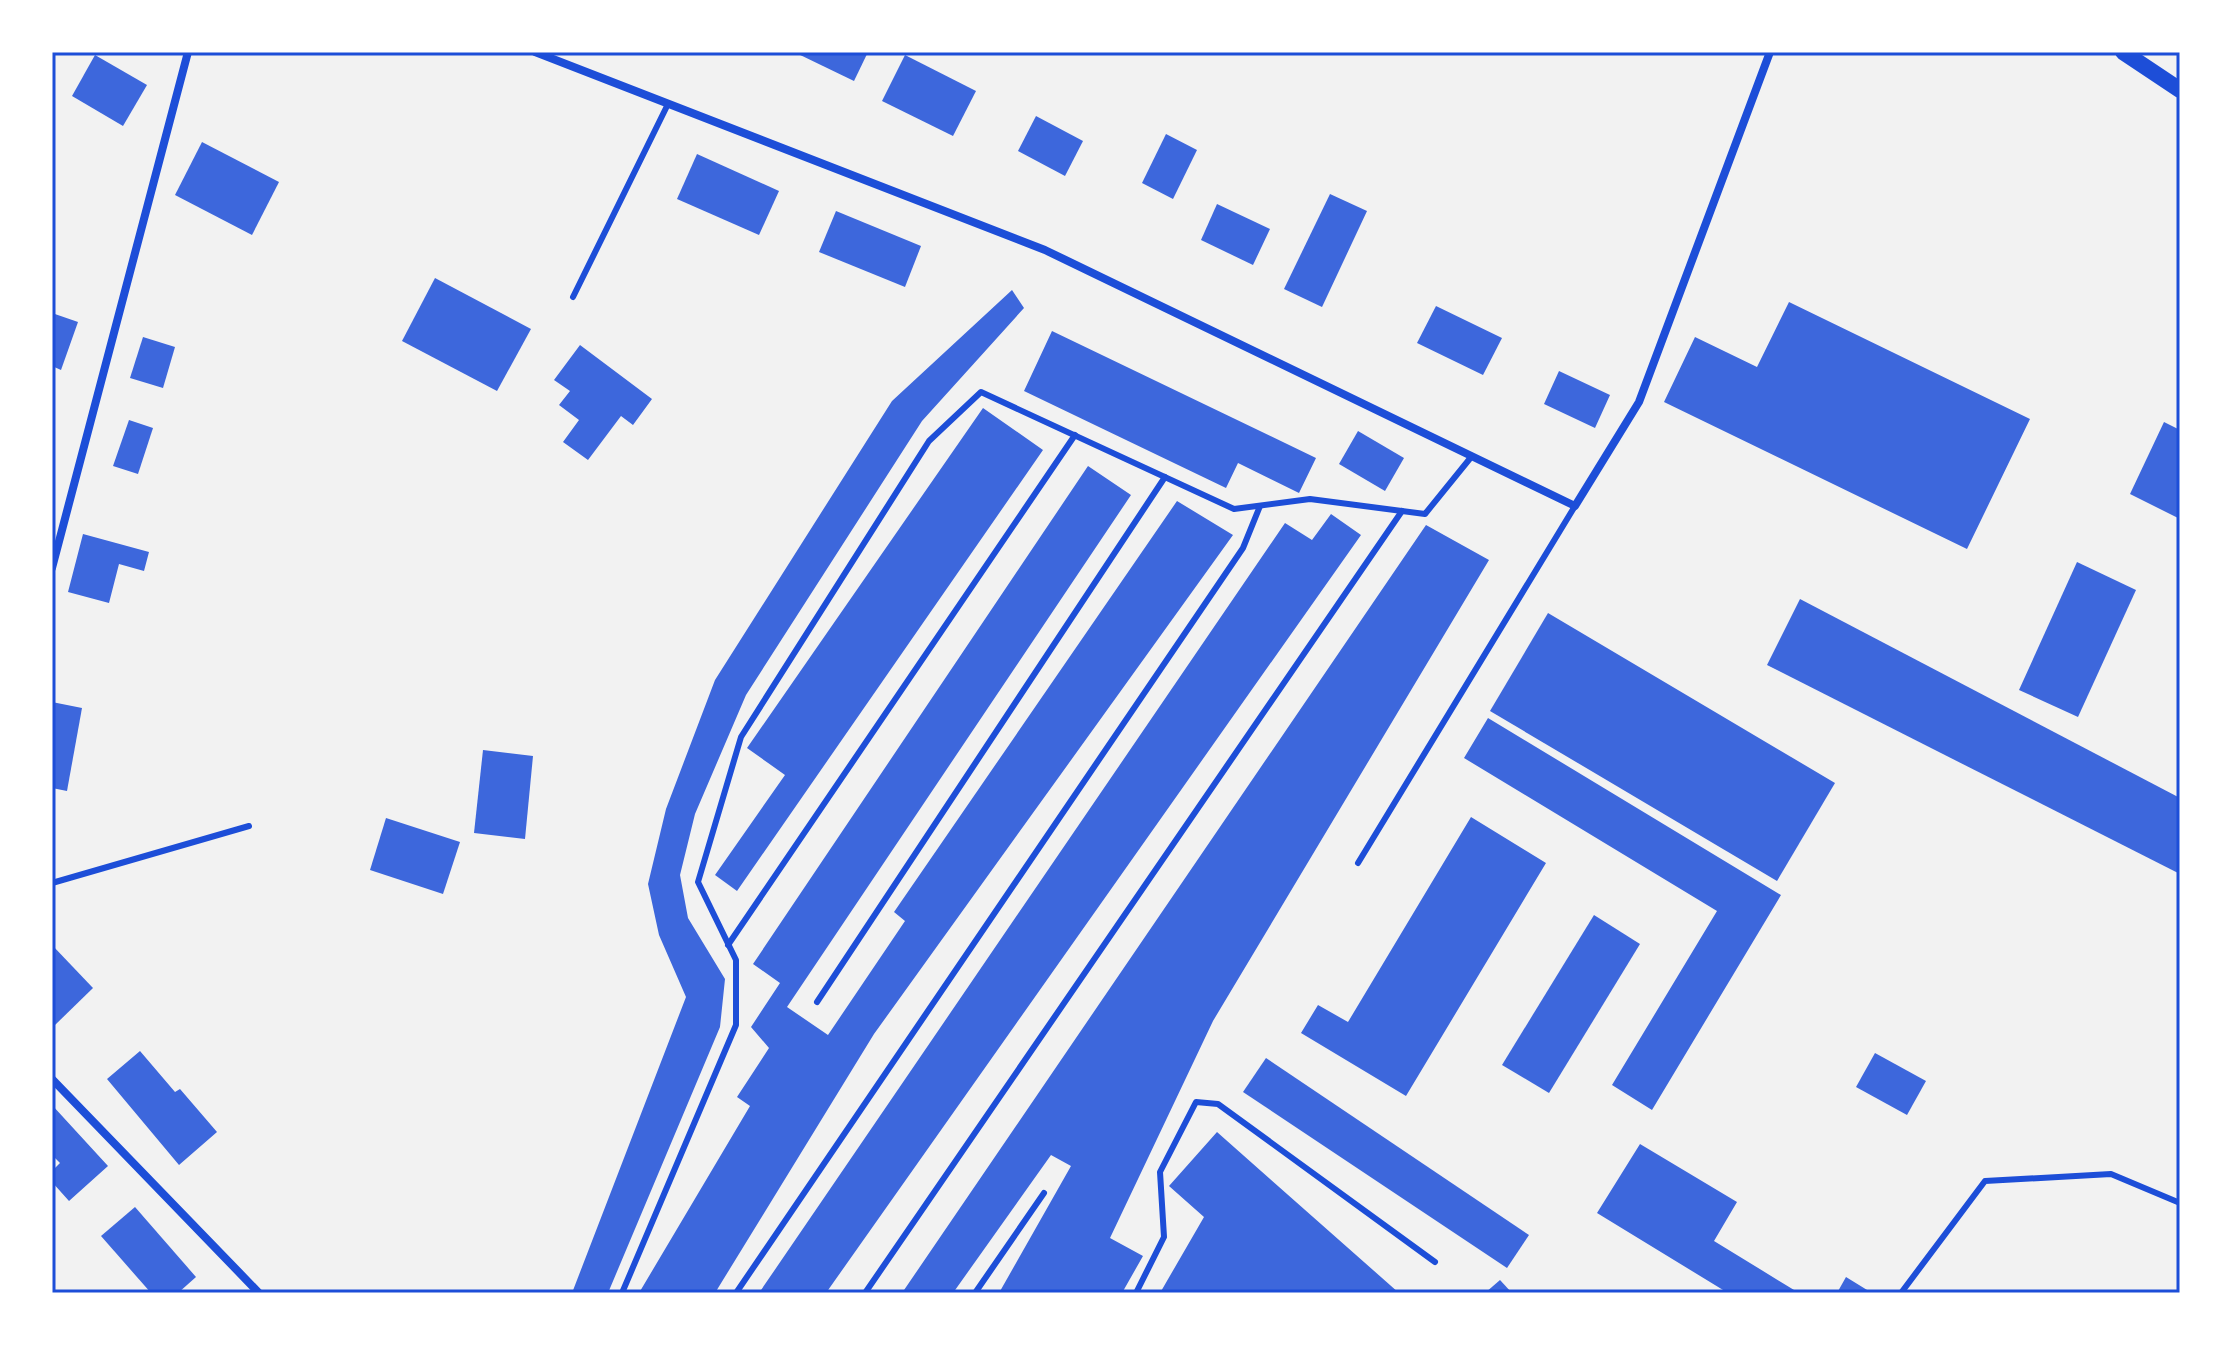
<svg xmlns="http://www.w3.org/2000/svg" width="2232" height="1345" viewBox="0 0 2232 1345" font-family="Roboto,sans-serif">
  <rect width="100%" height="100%" fill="#f2f2f2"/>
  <!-- building -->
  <g fill="#3d67dc">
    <polygon points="794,52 868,52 854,81"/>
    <polygon points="95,55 147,85 123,126 72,96"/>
    <polygon points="905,55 976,91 953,136 882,101"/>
    <polygon points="1036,116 1083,141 1065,176 1018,151"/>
    <polygon points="1166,134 1197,150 1173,199 1142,183"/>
    <polygon points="202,142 279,182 252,235 175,195"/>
    <polygon points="697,154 779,191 759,235 677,199"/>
    <polygon points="1330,194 1367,211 1322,307 1284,289"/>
    <polygon points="1217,204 1270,229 1253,265 1201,240"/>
    <polygon points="836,211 921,246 905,287 819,252"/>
    <polygon points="435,278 531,329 497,391 402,341"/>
    <polygon points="1012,290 1024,308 922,421 746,695 695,814 680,875 688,918 725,979 720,1027 608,1293 572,1293 686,997 659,935 648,884 666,809 715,680 892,401"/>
    <polygon points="1789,302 2030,419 1967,549 1664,402 1695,337 1757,367"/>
    <polygon points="1436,306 1502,338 1483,375 1417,343"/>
    <polygon points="52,313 78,322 61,370 52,366"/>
    <polygon points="1052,331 1316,458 1299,493 1238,463 1226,488 1024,391"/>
    <polygon points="143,337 175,347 163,388 130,378"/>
    <polygon points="580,345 652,399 633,425 621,416 588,460 563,442 579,420 559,405 570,391 554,380"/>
    <polygon points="1559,371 1610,395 1595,428 1544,404"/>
    <polygon points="983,408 1043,450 737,891 715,875 785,775 747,748"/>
    <polygon points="129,420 153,428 138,474 113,466"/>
    <polygon points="2164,422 2180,430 2180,519 2130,494"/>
    <polygon points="1358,431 1404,458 1385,491 1339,464"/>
    <polygon points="1088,466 1131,495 787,1007 828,1035 905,921 894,912 1177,501 1233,535 874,1034 715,1293 639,1293 750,1106 737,1097 769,1048 751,1027 780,983 753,964"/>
    <polygon points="1331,514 1361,535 826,1293 759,1293 1285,523 1312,540"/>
    <polygon points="1426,525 1489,560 1213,1021 1110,1238 1143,1256 1122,1293 999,1293 1071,1166 1051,1155 953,1293 902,1293"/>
    <polygon points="83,534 149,552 144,571 119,564 109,603 68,592"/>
    <polygon points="2077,562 2136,590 2078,717 2019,690"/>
    <polygon points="1800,599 2180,798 2180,874 1767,665"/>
    <polygon points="1548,613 1835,783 1777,881 1490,711"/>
    <polygon points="52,702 82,708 67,791 52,788"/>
    <polygon points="1488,718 1781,895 1652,1110 1612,1085 1717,911 1464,758"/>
    <polygon points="483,750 533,756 525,839 474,833"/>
    <polygon points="1471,817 1546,863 1406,1096 1301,1033 1318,1005 1348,1022"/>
    <polygon points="386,818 460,842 443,894 370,870"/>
    <polygon points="1594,915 1640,944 1549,1093 1502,1065"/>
    <polygon points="52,945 93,988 54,1026 52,1024"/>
    <polygon points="140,1051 175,1092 180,1089 217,1132 179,1165 107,1079"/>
    <polygon points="1875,1053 1926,1081 1907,1115 1856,1087"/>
    <polygon points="1266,1058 1529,1235 1507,1268 1243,1092"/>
    <polygon points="52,1105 108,1166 69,1201 52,1182 52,1171 60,1163 52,1155"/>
    <polygon points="1217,1132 1399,1293 1160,1293 1204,1217 1169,1186"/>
    <polygon points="1640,1144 1737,1202 1714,1241 1799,1293 1728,1293 1597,1213"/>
    <polygon points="135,1207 196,1277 178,1293 151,1293 101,1236"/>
    <polygon points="1846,1277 1872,1293 1837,1293"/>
    <polygon points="1500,1280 1512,1293 1485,1293"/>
  </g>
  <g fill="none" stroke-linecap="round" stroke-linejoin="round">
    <!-- service -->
    <g stroke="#1d4ed8" stroke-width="6">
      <polyline points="573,297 668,104"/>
      <polyline points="1358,863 1575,506"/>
      <polyline points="52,883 249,826"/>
      <polyline points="728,945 1075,435"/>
      <polyline points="817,1002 1165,477"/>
      <polyline points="622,1293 736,1025 736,960 698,882 741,737 929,441 981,392 1234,509 1310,499 1425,514 1472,456"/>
      <polyline points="736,1293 1243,548 1260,506"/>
      <polyline points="865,1293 1402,511"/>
      <polyline points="975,1293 1044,1193"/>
      <polyline points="1136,1293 1164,1237 1160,1172 1196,1102 1218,1104 1435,1262"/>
      <polyline points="1901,1293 1985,1181 2111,1174 2180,1203"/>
    </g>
    <!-- minor -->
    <g stroke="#1d4ed8" stroke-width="8">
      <polyline points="535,52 1045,250 1575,506 1639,402 1770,52"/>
      <polyline points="52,568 188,52"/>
      <polyline points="52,1079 259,1293"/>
    </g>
    <!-- secondary -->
    <polyline stroke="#1d4ed8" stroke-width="16" points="2123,52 2180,90"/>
  </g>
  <!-- border -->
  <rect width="2232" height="1345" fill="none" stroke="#ffffff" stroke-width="108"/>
  <rect x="54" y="54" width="2124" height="1237" fill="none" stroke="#1d4ed8" stroke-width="3"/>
</svg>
